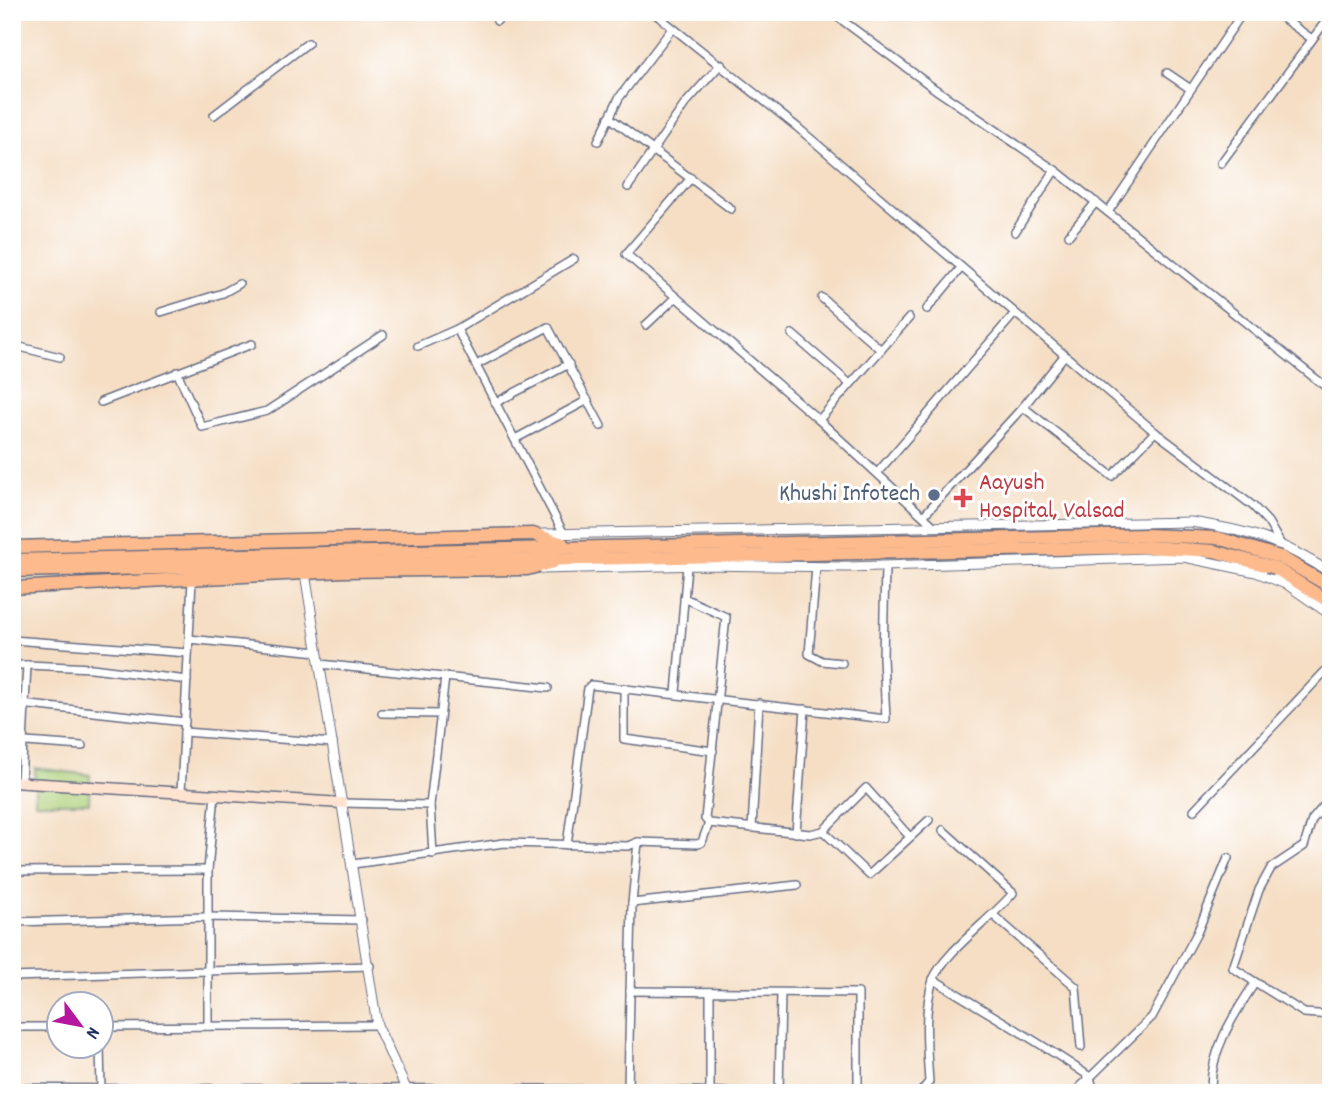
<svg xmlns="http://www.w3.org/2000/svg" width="1343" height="1105" viewBox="0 0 1343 1105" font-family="Dekko,sans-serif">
  <rect width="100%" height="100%" fill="#fff"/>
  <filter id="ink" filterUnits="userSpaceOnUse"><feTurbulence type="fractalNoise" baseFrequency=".0143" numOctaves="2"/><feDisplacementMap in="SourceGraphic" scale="14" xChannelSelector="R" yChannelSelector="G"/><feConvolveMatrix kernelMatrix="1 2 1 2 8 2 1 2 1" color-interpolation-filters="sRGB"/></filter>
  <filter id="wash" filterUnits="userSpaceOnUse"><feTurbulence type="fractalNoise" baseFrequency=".00686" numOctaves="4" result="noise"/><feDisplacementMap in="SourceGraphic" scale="28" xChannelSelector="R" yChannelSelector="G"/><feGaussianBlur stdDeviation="1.57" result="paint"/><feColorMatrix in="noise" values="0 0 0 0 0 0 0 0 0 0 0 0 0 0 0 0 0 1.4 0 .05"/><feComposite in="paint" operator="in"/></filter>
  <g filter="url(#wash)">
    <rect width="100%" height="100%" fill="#f5dec4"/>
    <!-- green -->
    <polygon fill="#aecf78" stroke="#647f6b" stroke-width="2" points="35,768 90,775 89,803 35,803"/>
  </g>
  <g filter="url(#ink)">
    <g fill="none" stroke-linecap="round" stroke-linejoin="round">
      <defs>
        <g id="minor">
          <polyline points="653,12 797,127 1155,432 1253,506 1268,522 1280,543 1278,548"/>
          <polyline points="831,12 935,89 1059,173 1331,391"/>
          <polyline points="1274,12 1312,39"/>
          <polyline points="497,21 505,12"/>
          <polyline points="1167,73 1189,88"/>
          <polyline points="214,115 308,43"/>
          <polyline points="609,117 731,209"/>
          <polyline points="598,141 619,98 671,30"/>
          <polyline points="1221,163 1331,14"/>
          <polyline points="691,178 626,254 819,420 935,527"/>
          <polyline points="628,187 685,104 721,64"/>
          <polyline points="1108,212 1243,12"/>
          <polyline points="1015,232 1055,170"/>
          <polyline points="1069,235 1096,202"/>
          <polyline points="822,298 881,350"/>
          <polyline points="927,309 961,268"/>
          <polyline points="161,312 223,293 239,284"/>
          <polyline points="646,325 676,297"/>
          <polyline points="457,329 564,534"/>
          <polyline points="792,334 850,384"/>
          <polyline points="12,345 60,357"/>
          <polyline points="418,346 457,329 574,259"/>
          <polyline points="1064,356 1023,407 1112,476 1155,432"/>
          <polyline points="476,365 548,327 601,426"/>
          <polyline points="177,372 202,427 267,411 383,335"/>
          <polyline points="101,402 252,344"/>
          <polyline points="497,402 569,364"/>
          <polyline points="819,420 909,318"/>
          <polyline points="515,439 588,400"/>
          <polyline points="878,472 1015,313"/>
          <polyline points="925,514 1023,407"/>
          <polyline points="816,567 809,654 822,661 842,663"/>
          <polyline points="684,598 726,617 705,819 709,823 810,834 823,831 869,875 929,820"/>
          <polyline points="189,639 318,652"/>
          <polyline points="12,640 188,653"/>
          <polyline points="320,664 548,688"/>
          <polyline points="12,665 27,665"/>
          <polyline points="624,688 624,739 713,751"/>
          <polyline points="676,693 687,566"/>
          <polyline points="12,703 185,722"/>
          <polyline points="382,713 440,714"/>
          <polyline points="184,732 333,743"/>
          <polyline points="12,741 82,746"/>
          <polyline points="21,783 27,665 92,668 187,680"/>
          <polyline points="181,792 192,580"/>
          <polyline points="1331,797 1312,820 1304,846 1271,868 1259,890 1233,968 1304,1013 1331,1015"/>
          <polyline points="342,803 430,805 445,677"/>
          <polyline points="430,805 433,854"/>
          <polyline points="1194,810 1331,665"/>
          <polyline points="752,828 759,703"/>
          <polyline points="823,831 866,788 910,837"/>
          <polyline points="796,833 805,709"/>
          <polyline points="638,842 698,844 702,842 709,823"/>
          <polyline points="567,845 588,688 591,685 886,719 883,658 885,566"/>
          <polyline points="353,864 504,843 628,846 638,842 632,903 628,1089"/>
          <polyline points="12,871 208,870"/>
          <polyline points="632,903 797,885"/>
          <polyline points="993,915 1076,987 1081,1047"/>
          <polyline points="12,922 208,917 362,920"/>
          <polyline points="12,977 370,966"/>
          <path d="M933 979C986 1012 1040 1042 1090 1077L1094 1093"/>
          <polyline points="630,991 858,993 858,1093"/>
          <polyline points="710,992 710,1093"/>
          <polyline points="208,1026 208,870 215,794"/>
          <polyline points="12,1027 60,1027"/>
          <polyline points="102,1027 377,1025"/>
          <polyline points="100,1046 101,1090"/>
          <path d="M12 1088C262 1091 511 1085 761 1093"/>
          <polyline points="779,1093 781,993"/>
          <path d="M920 1093 929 1082C927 1050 923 1011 933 980 943 953 993 918 1013 893L943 830"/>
          <polyline points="1074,1093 1152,1017 1197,933 1228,858"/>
          <path d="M1211 1093C1209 1053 1233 1016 1254 984"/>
        </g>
        <g id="tertiary">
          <path d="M542 534 1191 522C1251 531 1279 540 1331 573"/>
          <polyline points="542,569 702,565 847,567 1184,557 1256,572 1288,585 1331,615"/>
          <polyline points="305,573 377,1025 408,1093"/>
        </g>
        <polyline id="secondary" points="12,782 342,803"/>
        <g id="trunk">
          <polyline points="12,547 533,534 563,544"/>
          <polyline points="1280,557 1331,587"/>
          <polyline points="12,560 1147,535 1218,538 1273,555"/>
          <polyline points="1275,568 1331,603"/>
          <polyline points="12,571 1148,547 1214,551 1268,566"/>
          <polyline points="12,588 344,571 527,569 553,562"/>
        </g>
      </defs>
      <!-- minor casing -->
      <use href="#minor" stroke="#676c82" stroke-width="10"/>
      <!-- tertiary casing -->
      <use href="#tertiary" stroke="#676c82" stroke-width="11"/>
      <!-- secondary casing -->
      <use href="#secondary" stroke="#676c82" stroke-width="13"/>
      <!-- trunk casing -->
      <use href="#trunk" stroke="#676c82" stroke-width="15"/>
      <!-- minor -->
      <use href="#minor" stroke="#fff" stroke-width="7"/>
      <!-- tertiary -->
      <use href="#tertiary" stroke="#fff" stroke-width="9"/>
      <!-- secondary -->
      <use href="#secondary" stroke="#fee3d1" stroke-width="10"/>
      <!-- trunk -->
      <use href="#trunk" stroke="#fcba8d" stroke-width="12"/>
      <defs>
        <g id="trunk-bridge">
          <polyline points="1273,555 1280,557"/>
          <polyline points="1268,566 1275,568"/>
        </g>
      </defs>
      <!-- trunk-bridge casing -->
      <use href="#trunk-bridge" stroke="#676c82" stroke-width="15" stroke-linecap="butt"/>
      <!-- trunk-bridge -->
      <use href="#trunk-bridge" stroke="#fcba8d" stroke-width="12"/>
    </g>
  </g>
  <!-- markers -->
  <circle fill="#5c6f8a" stroke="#fff" stroke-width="2.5" cx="934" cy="495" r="7"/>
  <path fill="#e0444e" stroke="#fff" stroke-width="2.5" d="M959.5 487.5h7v7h7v7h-7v7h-7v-7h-7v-7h7z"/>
  <g text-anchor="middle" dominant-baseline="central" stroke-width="6" stroke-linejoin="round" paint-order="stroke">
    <!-- health labels -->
    <g font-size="24" fill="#be3a42" stroke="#fff" text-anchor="start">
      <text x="979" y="484">Aayush<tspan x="979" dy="28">Hospital, Valsad</tspan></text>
    </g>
    <!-- service labels -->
    <g font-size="24" fill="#4e5e75" stroke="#fff" text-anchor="end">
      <text x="920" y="495">Khushi Infotech</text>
    </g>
  </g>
  <!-- margin -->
  <rect width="1343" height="1105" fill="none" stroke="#fff" stroke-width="42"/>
  <!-- north arrow -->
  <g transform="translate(80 1025) rotate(122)"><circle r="33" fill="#ffffff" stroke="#a4acbf" stroke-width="2"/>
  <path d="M0-5L12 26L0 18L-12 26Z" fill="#b5179e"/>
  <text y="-10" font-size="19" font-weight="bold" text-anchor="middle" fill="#1b2f5e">N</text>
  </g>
</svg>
